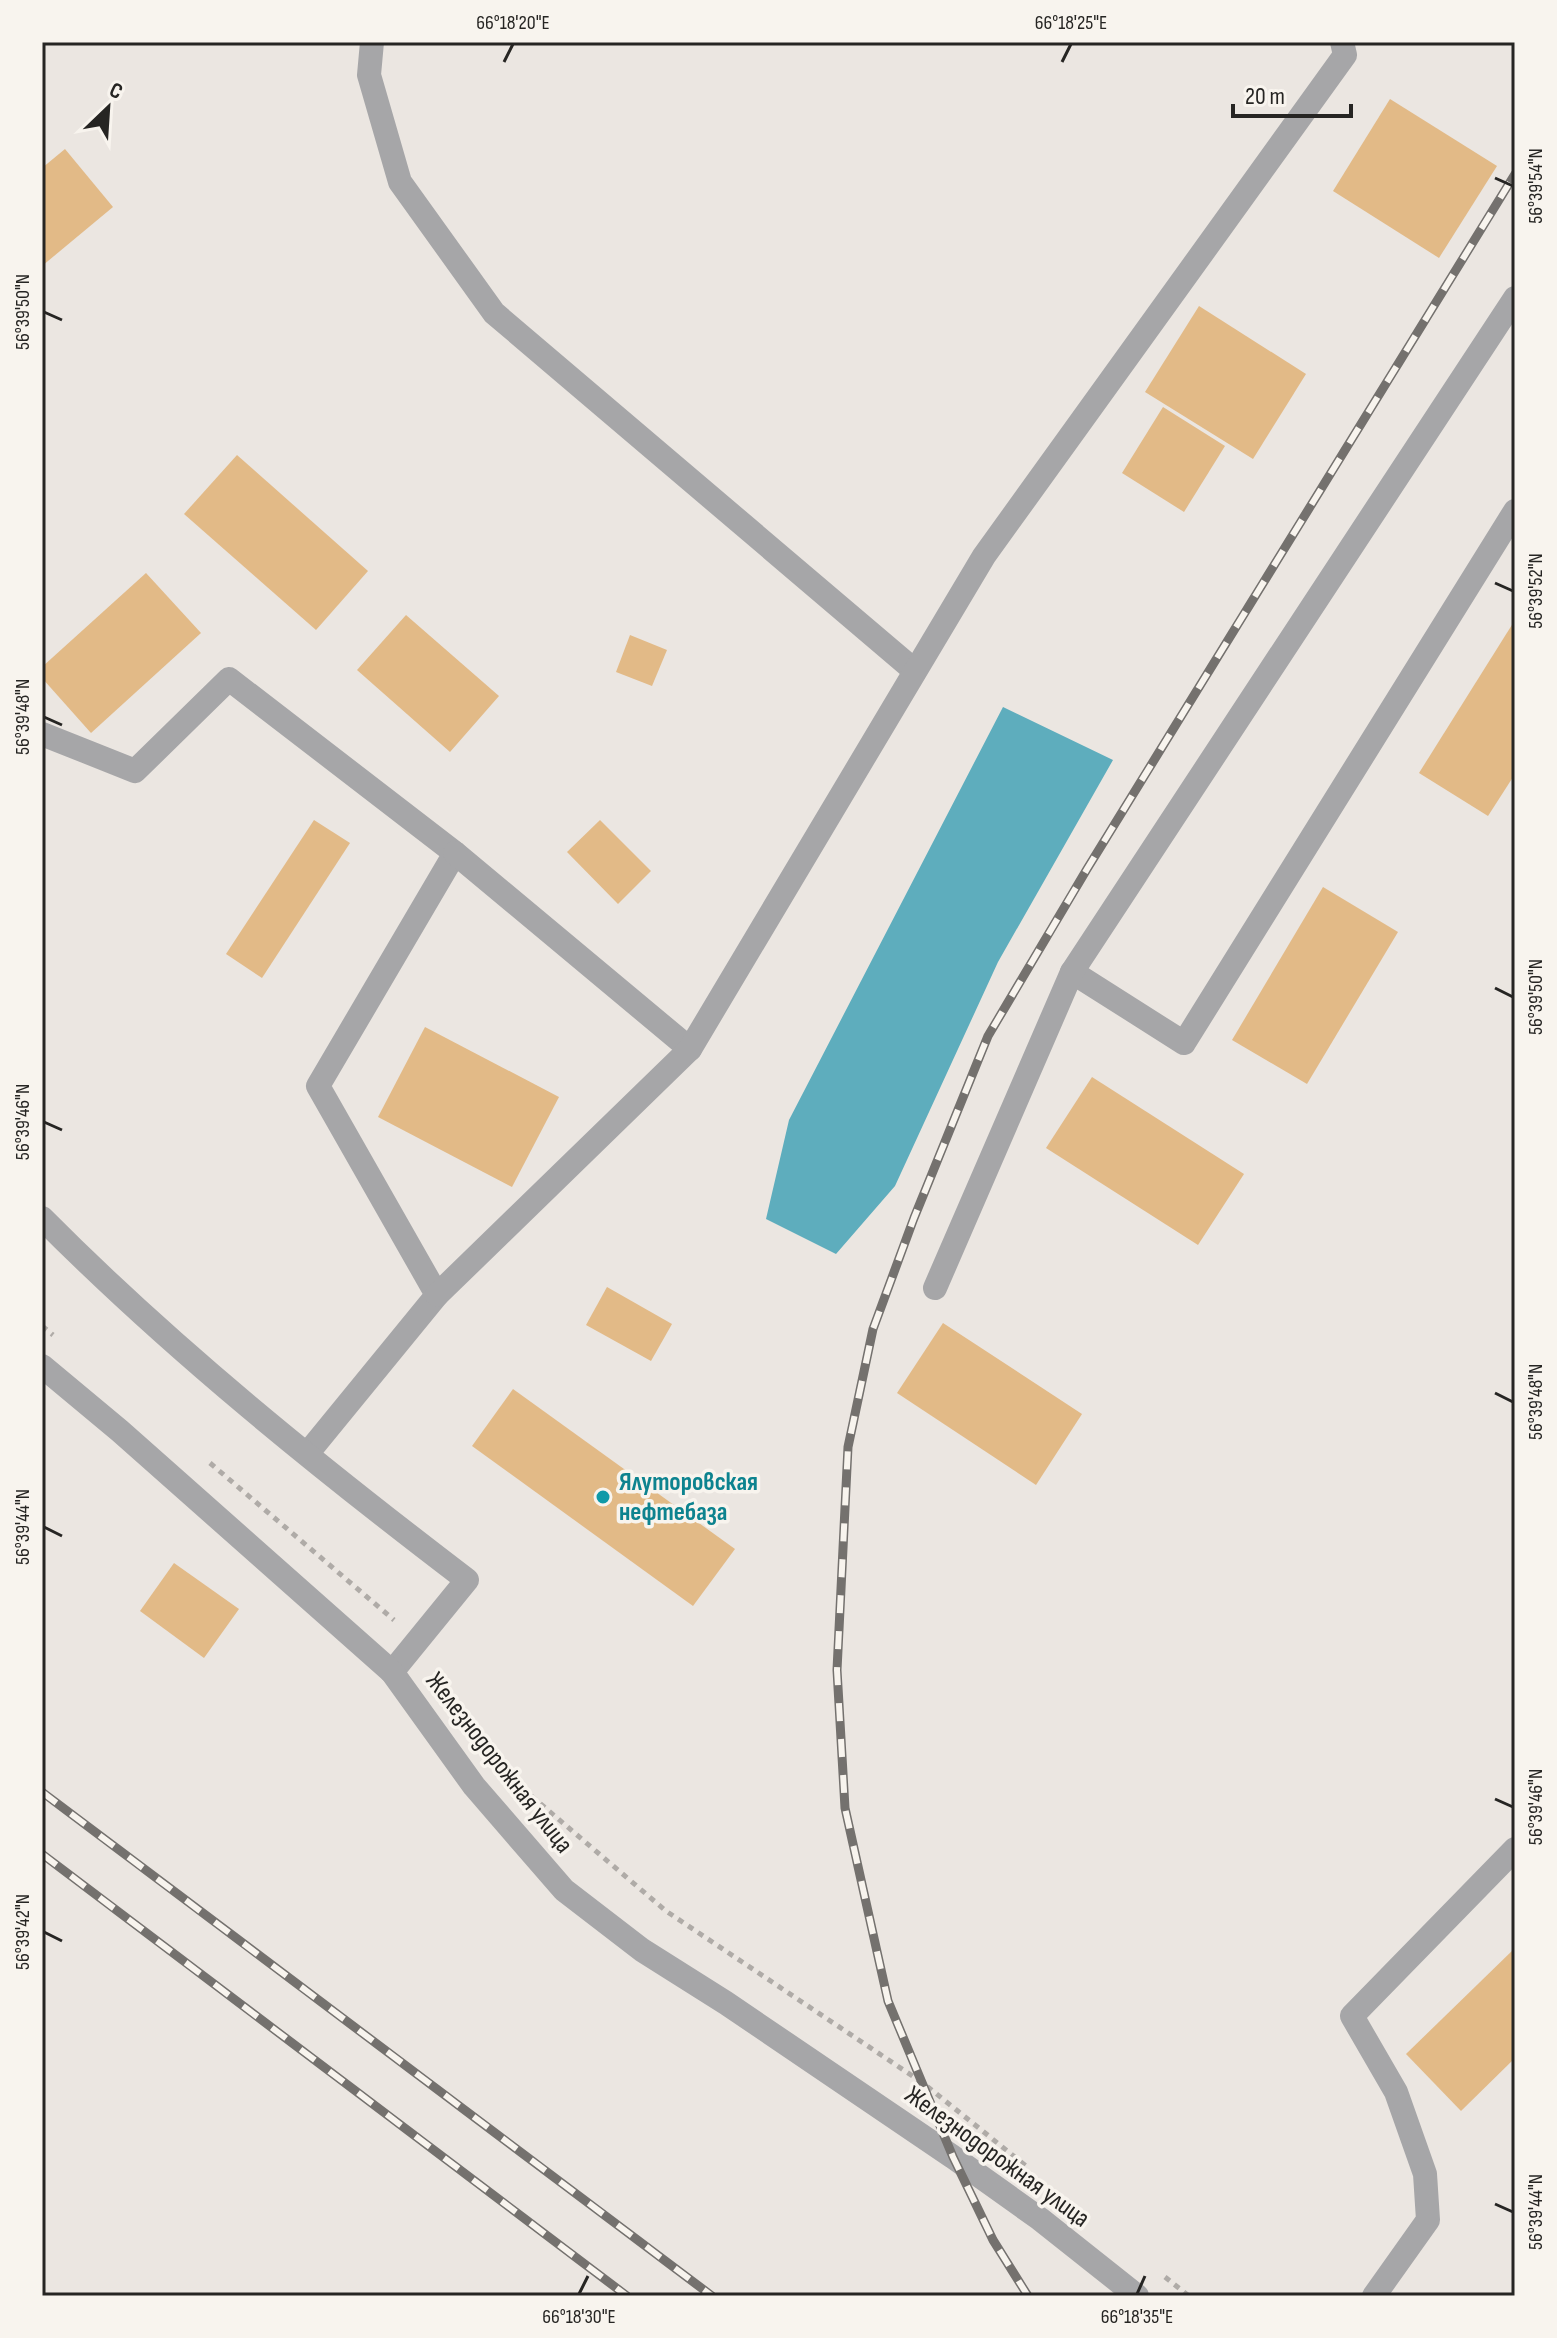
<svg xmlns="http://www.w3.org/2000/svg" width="1557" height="2338" viewBox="0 0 1557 2338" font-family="'Sofia Sans Condensed',sans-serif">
  <rect width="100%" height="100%" fill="#ebe6e1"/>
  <!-- water -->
  <polygon fill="#5eadbd" points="1003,707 1113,760 998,962 895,1186 836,1254 766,1219 789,1120"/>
  <!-- building -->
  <g fill="#e2ba87">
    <polygon points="1390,99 1497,166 1439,258 1333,191"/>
    <polygon points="65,149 113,207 42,266 42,168"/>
    <polygon points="1199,306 1306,374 1253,459 1145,392"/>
    <polygon points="1163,407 1225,446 1184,512 1122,473"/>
    <polygon points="237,455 368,571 316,630 184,514"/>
    <polygon points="146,573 201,633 91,733 42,678 42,667"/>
    <polygon points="406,615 499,696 450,752 357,670"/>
    <polygon points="1515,620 1515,774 1488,816 1419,773"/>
    <polygon points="630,635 667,650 652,686 616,672"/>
    <polygon points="314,820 350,843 262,978 226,954"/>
    <polygon points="600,820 651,871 618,904 567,852"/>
    <polygon points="1323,887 1398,932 1307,1084 1232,1040"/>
    <polygon points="425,1027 559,1097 512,1187 378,1117"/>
    <polygon points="1092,1077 1244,1174 1198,1245 1046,1148"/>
    <polygon points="607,1287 672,1324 651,1361 586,1325"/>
    <polygon points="943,1323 1082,1414 1036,1485 897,1393"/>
    <polygon points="513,1389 735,1549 693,1606 472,1446"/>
    <polygon points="174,1563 239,1609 204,1658 140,1611"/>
    <polygon points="1515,1948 1515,2058 1461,2111 1406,2054"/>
  </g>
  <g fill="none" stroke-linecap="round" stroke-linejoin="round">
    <!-- path -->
    <g stroke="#afaba7" stroke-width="5" stroke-dasharray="6 6" stroke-linecap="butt">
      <polyline points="42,1326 53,1335"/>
      <polyline points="210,1463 394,1620"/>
      <polyline points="436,1670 450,1692"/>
      <polyline points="522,1788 666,1911 923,2083 1026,2166"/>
      <polyline points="1165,2277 1189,2296"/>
    </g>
    <!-- minor -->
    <g stroke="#a6a6a8" stroke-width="24">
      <polyline points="372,42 369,75 400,182 494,313 915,671"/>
      <polyline points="42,734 135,771 229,679 455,853 318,1086 437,1295 307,1454"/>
      <polyline points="455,853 690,1049"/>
      <polyline points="1072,972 1184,1043 1515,511"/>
      <path d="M42 1218C172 1349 320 1468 467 1580L392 1672"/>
      <polyline points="935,1288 1072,972 1515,298"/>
      <polyline points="437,1295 690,1049 984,556 1345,55 1342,42"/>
      <polyline points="42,1366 120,1431 392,1672 474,1786 564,1890 642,1950 726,2003 953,2157 1040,2219 1137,2296"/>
      <polyline points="1374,2296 1428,2220 1425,2174 1396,2092 1352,2016 1515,1849"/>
    </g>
    <defs>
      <g id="rail">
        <polyline points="42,1792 712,2296"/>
        <polyline points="42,1854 627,2296"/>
        <polyline points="1028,2296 993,2240 953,2157 888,2001 845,1808 837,1670 848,1447 873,1329 914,1218 988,1036 1087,869 1515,174"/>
      </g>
    </defs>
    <!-- rail casing -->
    <use href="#rail" stroke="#74716e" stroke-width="9"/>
    <!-- rail -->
    <use href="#rail" stroke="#f8f4ee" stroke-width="6" stroke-dasharray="18" stroke-linecap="butt"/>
  </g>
  <!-- ticks -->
  <path fill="none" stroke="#262523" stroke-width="3" d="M504 62 513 44M1062 62 1071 44M1495 178 1513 186M44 312 62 320M1495 583 1513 591M44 717 62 725M1495 988 1513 997M44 1122 62 1130M1495 1393 1513 1402M44 1527 62 1536M1495 1799 1513 1807M44 1932 62 1941M1495 2204 1513 2212M579 2294 588 2276M1137 2294 1145 2276"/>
  <!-- markers -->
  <circle fill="#0f9aa8" stroke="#f8f4ee" stroke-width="3" cx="603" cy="1497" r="8"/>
  <g text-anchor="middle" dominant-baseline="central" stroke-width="7" stroke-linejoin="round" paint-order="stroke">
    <!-- culture labels -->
    <g font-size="26" font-weight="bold" fill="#0d838f" stroke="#f8f4ee" text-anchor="start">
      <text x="619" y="1482">Ялуторовская<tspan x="619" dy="30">нефтебаза</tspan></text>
    </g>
    <!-- street labels -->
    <g font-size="26" fill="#262523" stroke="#f8f4ee">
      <text transform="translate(499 1763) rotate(52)">Железнодорожная улица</text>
      <text transform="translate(997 2157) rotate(36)">Железнодорожная улица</text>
    </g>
  </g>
  <!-- border -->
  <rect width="1557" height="2338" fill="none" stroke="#f8f4ee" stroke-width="88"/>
  <!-- north arrow -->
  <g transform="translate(108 108) rotate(25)" stroke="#f8f4ee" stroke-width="6" paint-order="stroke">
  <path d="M0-6L14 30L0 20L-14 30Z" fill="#262523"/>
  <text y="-12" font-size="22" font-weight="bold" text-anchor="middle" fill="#262523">С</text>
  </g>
  <!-- scale -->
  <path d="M1233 104v12h118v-12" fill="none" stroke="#262523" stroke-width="4"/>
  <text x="1245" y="104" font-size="24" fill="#262523" stroke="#f8f4ee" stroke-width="6" paint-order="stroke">20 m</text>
  <rect x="44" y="44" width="1469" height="2250" fill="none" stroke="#262523" stroke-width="3"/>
  <g font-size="20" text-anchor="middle" fill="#262523">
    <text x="513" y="29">66°18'20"E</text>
    <text x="1071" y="29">66°18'25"E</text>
    <text transform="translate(1535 186) rotate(-90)" y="7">56°39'54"N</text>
    <text transform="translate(22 312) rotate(-90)" y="7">56°39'50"N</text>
    <text transform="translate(1535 591) rotate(-90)" y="7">56°39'52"N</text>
    <text transform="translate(22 717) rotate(-90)" y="7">56°39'48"N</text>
    <text transform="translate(1535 997) rotate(-90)" y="7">56°39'50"N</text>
    <text transform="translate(22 1122) rotate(-90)" y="7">56°39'46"N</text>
    <text transform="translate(1535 1402) rotate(-90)" y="7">56°39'48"N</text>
    <text transform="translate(22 1527) rotate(-90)" y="7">56°39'44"N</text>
    <text transform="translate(1535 1807) rotate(-90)" y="7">56°39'46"N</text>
    <text transform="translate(22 1932) rotate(-90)" y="7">56°39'42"N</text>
    <text transform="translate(1535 2212) rotate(-90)" y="7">56°39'44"N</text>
    <text x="579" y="2323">66°18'30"E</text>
    <text x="1137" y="2323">66°18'35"E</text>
  </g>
</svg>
